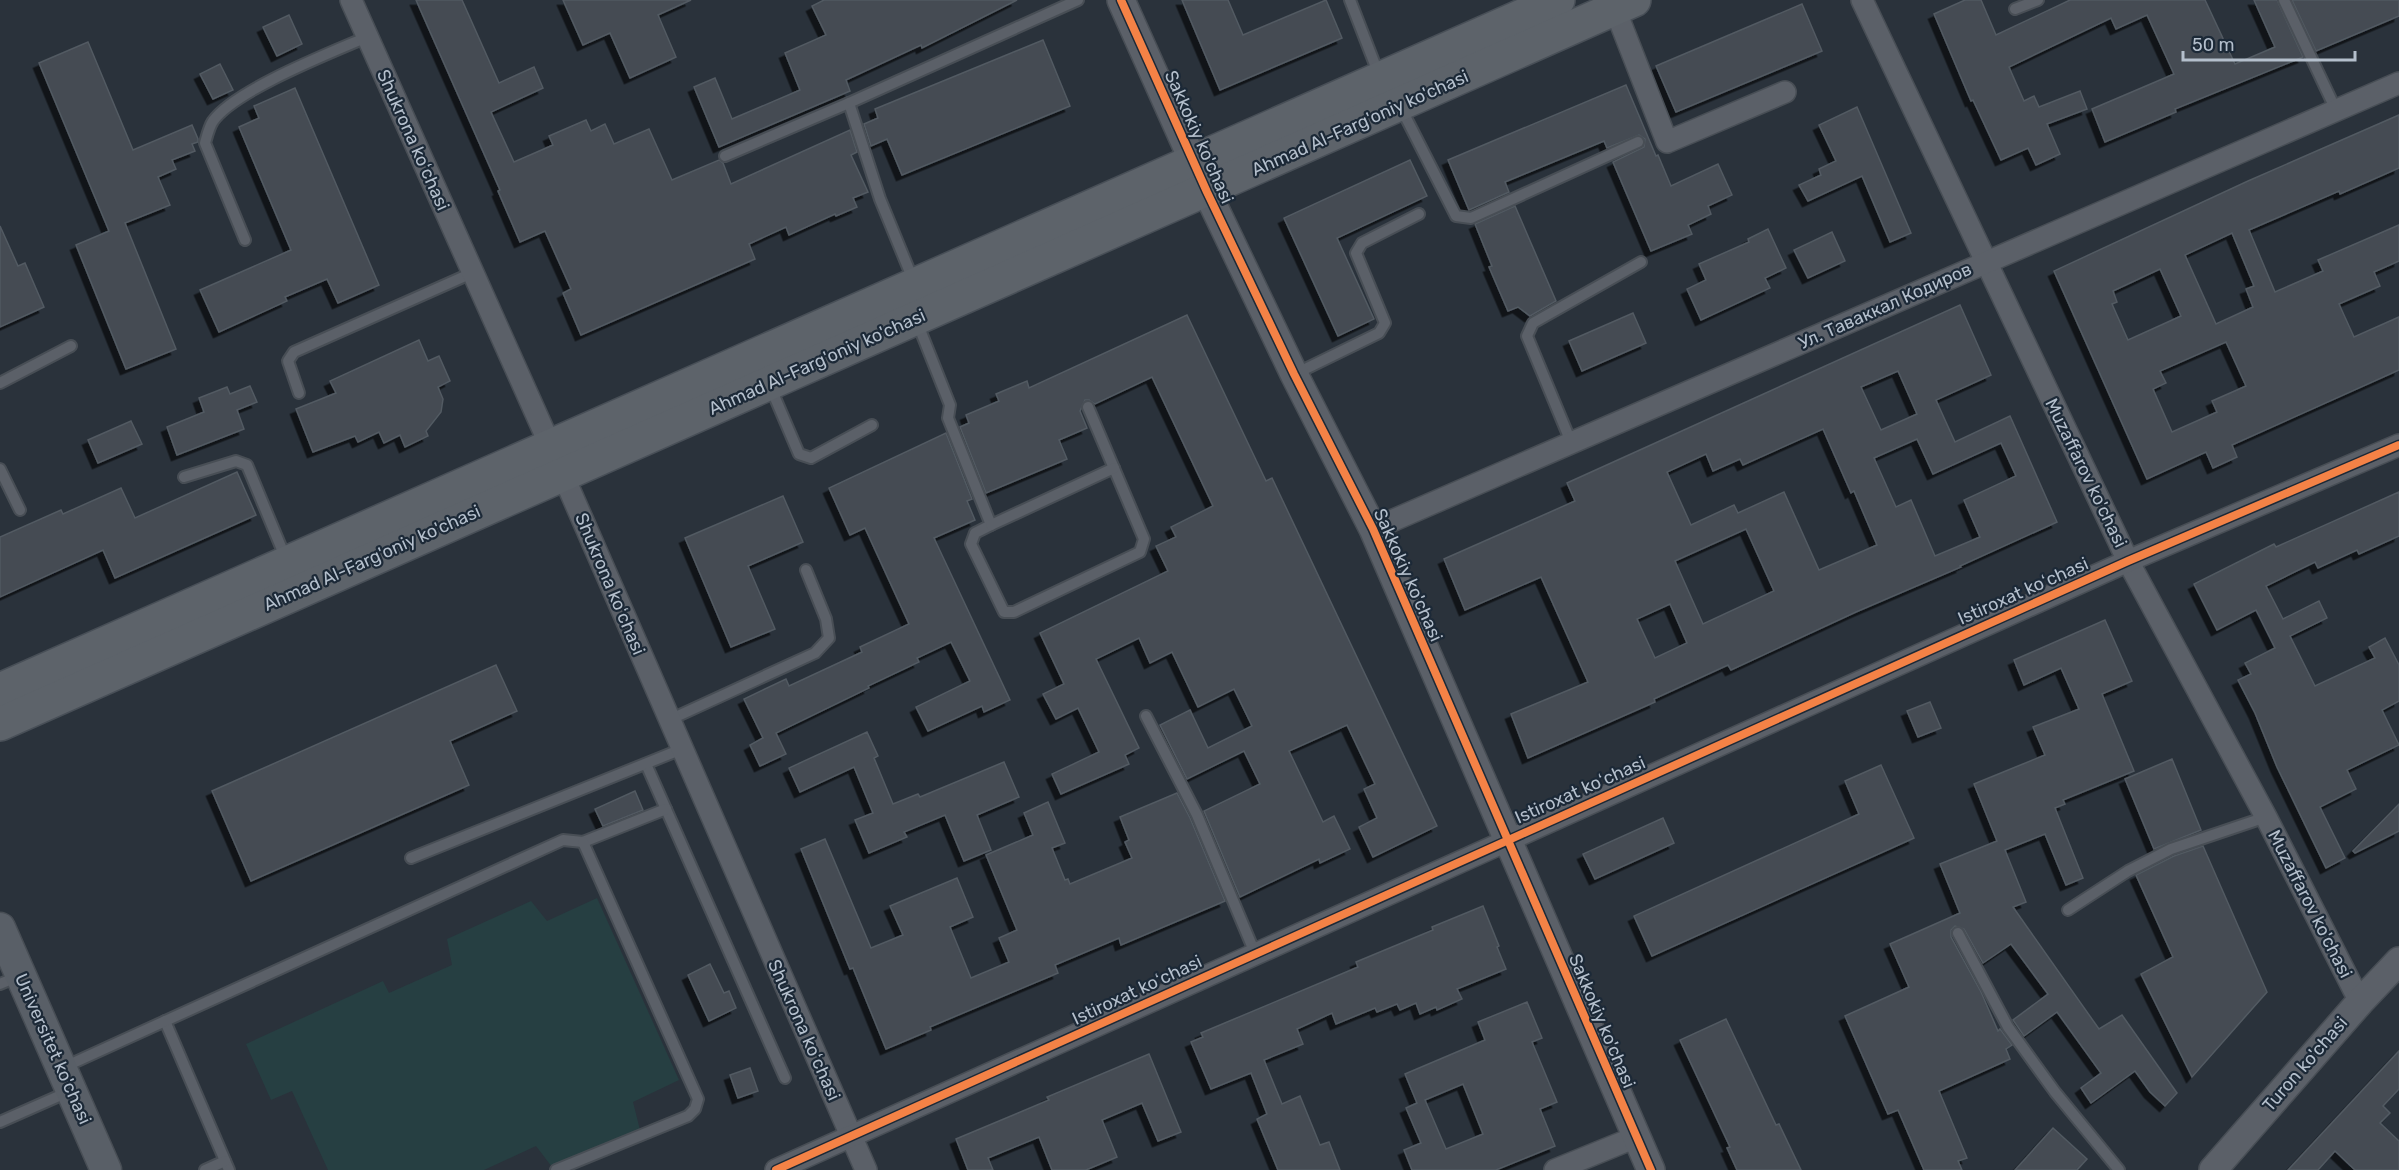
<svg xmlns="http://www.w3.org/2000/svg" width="2399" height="1170" viewBox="0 0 2399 1170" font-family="Rubik,sans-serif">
  <defs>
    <filter id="shadow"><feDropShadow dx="-5.5" dy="5.5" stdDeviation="0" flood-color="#0009"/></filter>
  </defs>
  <rect width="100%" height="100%" fill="#2a323b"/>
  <!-- green -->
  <polygon fill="#263f42" points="597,898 679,1080 633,1102 640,1130 552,1167 536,1146 484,1170 328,1170 292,1091 271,1100 246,1044 383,981 389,993 452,965 447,939 531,901 547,921"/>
  <!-- building -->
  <g fill="#444b53" stroke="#525a62" stroke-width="1.5" fill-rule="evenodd" filter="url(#shadow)">
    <polygon points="416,0 462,0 499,83 534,67 543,88 491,112 514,162 553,145 549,136 586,120 591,131 605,124 614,144 649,129 672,180 719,160 723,163 731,184 850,130 857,152 851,155 868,192 853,198 857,207 836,216 835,214 789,235 786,227 749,244 755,259 581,335 563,293 571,289 545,231 520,242 498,191 500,190"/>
    <polygon points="563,0 691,0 658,15 676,57 630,78 610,33 583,45"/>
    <polygon points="824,0 1017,0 922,48 921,45 846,80 850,91 719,147 694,87 715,78 732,119 800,90 785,53 826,35 812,6"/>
    <polygon points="1182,0 1228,0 1243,35 1326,0 1342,38 1220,90"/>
    <polygon points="1965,0 1981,0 1996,35 2070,0 2205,0 2235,64 2275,47 2254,0 2277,0 2303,57 2175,109 2176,112 2105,142 2092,109 2174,74 2147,15 2116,29 2111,18 2009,67 2024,101 2034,96 2039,107 2080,91 2087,109 2047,124 2060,154 2036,165 2028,148 2001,160 1973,100 1971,101 1934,14"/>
    <polygon points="2292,0 2399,0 2399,16 2316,51"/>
    <polygon points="1802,4 1822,51 1676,112 1656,66"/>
    <polygon points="289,15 302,44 277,56 263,27"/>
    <polygon points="1043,40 1070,106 902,175 887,139 871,146 864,124 878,118 875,109"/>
    <polygon points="88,42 133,150 192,125 198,139 198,142 192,144 195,151 172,160 176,169 158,177 170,205 125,223 176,349 126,369 76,245 109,231 39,63"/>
    <polygon points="220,64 233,90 213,99 200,74"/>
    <polygon points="1626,85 1656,156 1658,155 1671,186 1718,164 1732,195 1708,206 1711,214 1688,225 1692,234 1651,251 1613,162 1644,147 1645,139 1639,135 1607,148 1604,141 1505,182 1509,192 1469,210 1448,160"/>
    <polygon points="295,88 379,285 338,303 327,279 285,297 287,301 219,332 200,290 291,250 239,127 259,118 254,106"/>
    <polygon points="1857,107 1911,233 1890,242 1862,176 1808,201 1799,185 1821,175 1819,169 1836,161 1819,125"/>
    <path d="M2399 115V168L2340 194 2339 191 2249 230 2275 292 2323 271 2318 260 2399 225V261L2374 272 2380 286 2339 304 2354 337 2399 317V370L2232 445 2237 457 2213 468 2206 452 2147 479 2054 271 2248 181ZM2232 233 2254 286 2246 289 2253 307 2216 324 2185 255ZM2160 269 2181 316 2128 340 2112 304 2117 302 2113 291ZM2226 342 2246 386 2212 401 2217 412 2172 432 2153 389 2166 383 2160 371Z"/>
    <polygon points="1410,160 1427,196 1337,238 1374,319 1338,336 1284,218"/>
    <polygon points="1515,206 1556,301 1530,316 1518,307 1508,311 1489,267 1492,266 1475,224"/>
    <polygon points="0,226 18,266 25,263 44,307 0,327"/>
    <polygon points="1768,229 1786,268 1765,278 1770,288 1701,320 1687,289 1706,280 1699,264 1749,242 1748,239"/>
    <polygon points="1832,232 1845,261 1808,278 1794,250"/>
    <path d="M1960 305 1991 375 1936 400 1955 442 2010 416 2057 522 1960 566 1961 567 1856 612 1731 670 1728 665 1654 699 1655 702 1528 758 1511 714 1588 682 1541 577 1465 610 1444 559 1575 501 1567 483ZM1898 371 1917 414 1881 430 1861 387ZM1823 429 1851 493 1854 491 1877 545 1819 570 1784 492 1738 513 1734 505 1691 525 1667 472 1706 454 1713 471 1740 459 1743 465ZM1917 439 1933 474 2001 443 2016 476 1964 500 1980 537 1935 556 1911 500 1896 507 1874 458ZM1746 529 1774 591 1703 624 1675 561ZM1670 604 1687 643 1655 658 1637 619Z"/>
    <polygon points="1633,313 1646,343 1582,371 1569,341"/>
    <polygon points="1187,315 1266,481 1272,478 1437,826 1373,857 1359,827 1377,818 1364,789 1375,784 1347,725 1289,751 1323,822 1334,816 1350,849 1320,863 1319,859 1240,897 1204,811 1260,784 1244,751 1187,779 1160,725 1190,710 1208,748 1252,726 1234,689 1198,707 1172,652 1150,663 1139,638 1096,659 1139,748 1125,755 1129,764 1061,794 1052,774 1099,752 1078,708 1056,719 1043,694 1064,684 1040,633 1168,571 1156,546 1176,537 1171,527 1213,506 1152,377 1095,404 1089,400 1085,400 1080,411 1087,428 1059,440 1067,459 986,493 960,427 969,423 966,415 999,401 996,394 1027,381 1029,388"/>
    <polygon points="419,340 428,361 439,356 450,381 438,387 443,399 441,412 426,431 428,436 405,447 400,435 384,443 379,432 358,442 355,436 313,452 296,409 336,393 330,381"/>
    <polygon points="250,386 257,402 237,410 244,429 177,455 167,427 204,412 199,398 227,387 230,394"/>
    <polygon points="131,421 142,444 98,463 88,440"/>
    <polygon points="946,433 972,499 967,501 975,520 934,538 1010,700 984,712 982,706 928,731 916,707 970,681 951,642 917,658 919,662 868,686 869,688 776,733 786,754 760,766 750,745 763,738 744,699 786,679 789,686 862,652 860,647 909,624 865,528 850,535 829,488"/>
    <polygon points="237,472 256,515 115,578 103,550 0,597 0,537 61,510 63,514 121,488 135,518"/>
    <polygon points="2399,492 2399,536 2359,554 2357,550 2318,568 2315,562 2266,586 2283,619 2319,601 2327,618 2290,636 2315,686 2375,658 2369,647 2385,638 2399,665 2399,701 2382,710 2399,745 2347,770 2356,789 2320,807 2345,858 2326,868 2277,767 2255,713 2238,680 2251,674 2245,663 2275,648 2256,610 2217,630 2194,584 2274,544 2276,547"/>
    <polygon points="783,496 803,542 748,566 775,629 731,647 685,538"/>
    <polygon points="2105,620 2132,681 2102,694 2134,771 2063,800 2065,804 2055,808 2083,878 2066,885 2045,834 2005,850 2026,902 2013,907 2099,1029 2122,1015 2177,1093 2165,1106 2150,1092 2135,1071 2091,1103 2081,1088 2101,1073 2057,1012 2024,1036 2013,1020 2048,994 2011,944 1983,963 1964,929 1955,926 1951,930 1951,937 1981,992 1998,1031 2000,1029 2012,1045 2006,1049 2010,1059 1939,1091 1967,1158 1958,1161 1962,1170 1924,1170 1898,1110 1888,1114 1845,1016 1909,987 1890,944 1960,913 1940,864 1997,841 1974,784 2045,755 2033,727 2079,709 2061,668 2024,685 2014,660"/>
    <polygon points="496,665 517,711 450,741 469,785 251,881 212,791"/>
    <polygon points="1930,702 1941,728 1918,737 1907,711"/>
    <polygon points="867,732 878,756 874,758 893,804 918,794 920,797 1004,762 1019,797 977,815 991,850 964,861 945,815 904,832 907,837 869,853 855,820 873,813 854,767 800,792 789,768"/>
    <polygon points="2172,759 2201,830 2154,849 2125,779"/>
    <polygon points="1881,765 1914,838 1652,956 1634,916 1859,814 1845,781"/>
    <polygon points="635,791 643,810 603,826 595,809"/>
    <polygon points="1177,793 1190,818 1225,901 1121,945 1119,938 1055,965 1058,973 930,1027 931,1030 886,1049 853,968 850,969 801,849 825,839 871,948 903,935 890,906 957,878 973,917 950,927 971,978 1009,962 999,938 1017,930 986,855 1033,835 1024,813 1048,802 1065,843 1052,848 1065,880 1068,879 1070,884 1132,858 1125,842 1129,840 1120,817"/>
    <polygon points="2399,804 2399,831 2355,853 2353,851"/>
    <polygon points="1663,818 1674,843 1595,879 1583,854"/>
    <polygon points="2203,846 2267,992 2192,1077 2141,974 2173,957 2136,875 2174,856"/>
    <polygon points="1483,906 1499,946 1497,947 1506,969 1457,989 1462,999 1437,1010 1436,1007 1420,1014 1416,1003 1400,1010 1397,1004 1377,1012 1375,1008 1336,1024 1332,1013 1297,1029 1303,1044 1264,1060 1282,1104 1300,1096 1320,1145 1329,1142 1340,1170 1278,1170 1257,1119 1267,1114 1251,1073 1211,1089 1191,1042 1203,1037 1201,1033 1358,967 1356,962 1433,930 1432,927"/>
    <polygon points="710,964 724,993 729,991 736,1008 709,1021 688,975"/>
    <path d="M1527 1002 1542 1038 1532 1042 1557 1102 1540 1109 1555 1146 1496 1170H1412L1404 1150 1421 1143 1406 1108 1417 1103 1405 1074 1485 1040 1478 1022ZM1463 1084 1483 1134 1446 1149 1425 1100Z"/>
    <polygon points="1726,1019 1776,1125 1779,1124 1801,1170 1737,1170 1727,1148 1730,1147 1680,1040"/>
    <polygon points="2399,1051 2399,1089 2383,1106 2390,1113 2380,1123 2399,1141 2399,1170 2355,1170 2335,1151 2318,1170 2288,1170"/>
    <polygon points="1149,1054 1181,1132 1158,1141 1142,1103 1102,1120 1117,1157 1086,1170 1052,1170 1039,1137 988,1158 993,1170 968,1170 956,1139 1049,1100 1047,1097"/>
    <polygon points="750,1068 758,1091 738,1098 730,1075"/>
    <polygon points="2053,1128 2087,1159 2077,1170 2015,1170"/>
  </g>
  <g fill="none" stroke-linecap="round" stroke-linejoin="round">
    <defs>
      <g id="service">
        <polyline points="1350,0 1379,75"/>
        <polyline points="2284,0 2336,110"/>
        <polyline points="2015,9 2038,0"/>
        <polyline points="849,103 880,199 914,282"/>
        <polyline points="1401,108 1456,216 1471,218 1638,142"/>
        <polyline points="725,156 849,103 1078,0"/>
        <path d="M245 240 205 143C207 136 209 127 213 121 235 90 330 53 367 37"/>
        <polyline points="917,322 950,405 948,418 991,525 975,533 971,544 1004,612 1014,612 1140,552 1144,539 1088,407"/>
        <polyline points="1295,374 1379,333 1385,323 1356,253 1362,243 1419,214"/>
        <polyline points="0,383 71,346"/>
        <polyline points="770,386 799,454 811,458 872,425"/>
        <polyline points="299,393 288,361 294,352 472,273"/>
        <polyline points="1571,442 1527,336 1533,323 1641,262"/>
        <polyline points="0,469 20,510"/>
        <polyline points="184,477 236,461 247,465 286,559"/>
        <polyline points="991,525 1114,468"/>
        <polyline points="1146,716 1197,815 1255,953"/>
        <polyline points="669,720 815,653 829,638 826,619 806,570"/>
        <polyline points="646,764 785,1078"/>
        <polyline points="411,858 682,749"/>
        <polyline points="2068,910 2128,871 2171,849 2266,817"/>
        <polyline points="1958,933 2008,1027 2055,1092 2119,1170"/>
        <polyline points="0,984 19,976"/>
        <polyline points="165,1021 229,1170"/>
        <polyline points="62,1068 563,840 583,842 666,809"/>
        <polyline points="0,1122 68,1092"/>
        <polyline points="205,1170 225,1161"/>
        <polyline points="556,1170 688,1116 695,1109 698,1099 583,842"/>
      </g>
      <g id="minor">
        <polyline points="351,0 550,445 866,1170"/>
        <polyline points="1862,0 2128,561 2266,817 2360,1002"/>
        <polyline points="1615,9 1667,142 1785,92"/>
        <polyline points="1373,529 2399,83"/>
        <polyline points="776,1170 2128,561 2399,445"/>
        <polyline points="1555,1170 1636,1137"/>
      </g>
      <g id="tertiary">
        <polyline points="1121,0 1207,192 1294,374 1373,529 1651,1170"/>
        <polyline points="2213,1170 2360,1002 2399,961"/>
      </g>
      <polyline id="secondary" points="0,928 106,1170"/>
      <g id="primary">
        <path d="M0 690C518 458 1040 232 1558 0"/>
        <path d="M0 724C544 481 1090 243 1634 0"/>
      </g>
    </defs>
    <!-- service casing -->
    <use href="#service" stroke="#484e55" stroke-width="14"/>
    <!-- minor casing -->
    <use href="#minor" stroke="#484e55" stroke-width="24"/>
    <!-- tertiary casing -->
    <use href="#tertiary" stroke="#484e55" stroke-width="30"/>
    <!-- secondary casing -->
    <use href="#secondary" stroke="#484e55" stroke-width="33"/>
    <!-- primary casing -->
    <use href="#primary" stroke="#484f57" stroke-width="36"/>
    <!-- service -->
    <use href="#service" stroke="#5b6068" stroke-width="10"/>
    <!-- minor -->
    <use href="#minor" stroke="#5b6068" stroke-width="21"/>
    <!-- tertiary -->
    <use href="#tertiary" stroke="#5b6068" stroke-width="27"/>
    <!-- secondary -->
    <use href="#secondary" stroke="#595f67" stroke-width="30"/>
    <!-- primary -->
    <use href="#primary" stroke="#5d636a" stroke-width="33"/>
    <defs>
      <g id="cycleway">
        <polyline points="1121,0 1207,192 1294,374 1373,529 1651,1170"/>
        <polyline points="776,1170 2128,561 2399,445"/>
      </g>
    </defs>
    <!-- cycleway casing -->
    <use href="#cycleway" stroke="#1c2937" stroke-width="11"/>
    <!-- cycleway -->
    <use href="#cycleway" stroke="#f48246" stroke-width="8"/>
  </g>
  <g text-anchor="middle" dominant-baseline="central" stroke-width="4.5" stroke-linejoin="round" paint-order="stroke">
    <!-- street labels -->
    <g font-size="18" fill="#b4bfcc" stroke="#1c2937">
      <text transform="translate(1360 123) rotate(-24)">Ahmad Al-Farg'oniy ko'chasi</text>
      <text transform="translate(1199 137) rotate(66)">Sakkokiy ko'chasi</text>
      <text transform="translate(413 140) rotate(66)">Shukrona koʻchasi</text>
      <text transform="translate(1885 306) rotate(-24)">Ул. Таваккал Кодиров</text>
      <text transform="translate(817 362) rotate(-24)">Ahmad Al-Farg'oniy ko'chasi</text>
      <text transform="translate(2086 473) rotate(64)">Muzaffarov ko'chasi</text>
      <text transform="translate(372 558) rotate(-24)">Ahmad Al-Farg'oniy ko'chasi</text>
      <text transform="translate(1408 575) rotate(66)">Sakkokiy ko'chasi</text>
      <text transform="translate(610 584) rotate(67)">Shukrona koʻchasi</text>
      <text transform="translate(2023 591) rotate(-24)">Istiroxat koʻchasi</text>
      <text transform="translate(1580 790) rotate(-24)">Istiroxat koʻchasi</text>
      <text transform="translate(2310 904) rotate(63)">Muzaffarov ko'chasi</text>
      <text transform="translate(1137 990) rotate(-25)">Istiroxat koʻchasi</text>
      <text transform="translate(1602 1021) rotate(67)">Sakkokiy ko'chasi</text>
      <text transform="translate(804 1030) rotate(66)">Shukrona koʻchasi</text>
      <text transform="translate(53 1049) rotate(66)">Universitet ko'chasi</text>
      <text transform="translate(2305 1064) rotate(-49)">Turon ko'chasi</text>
    </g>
  </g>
  <!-- scale -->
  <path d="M2183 51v9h172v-9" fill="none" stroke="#b4bfcc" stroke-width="3"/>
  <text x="2192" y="51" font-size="18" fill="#b4bfcc" stroke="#1c2937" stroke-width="4.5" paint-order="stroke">50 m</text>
</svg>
